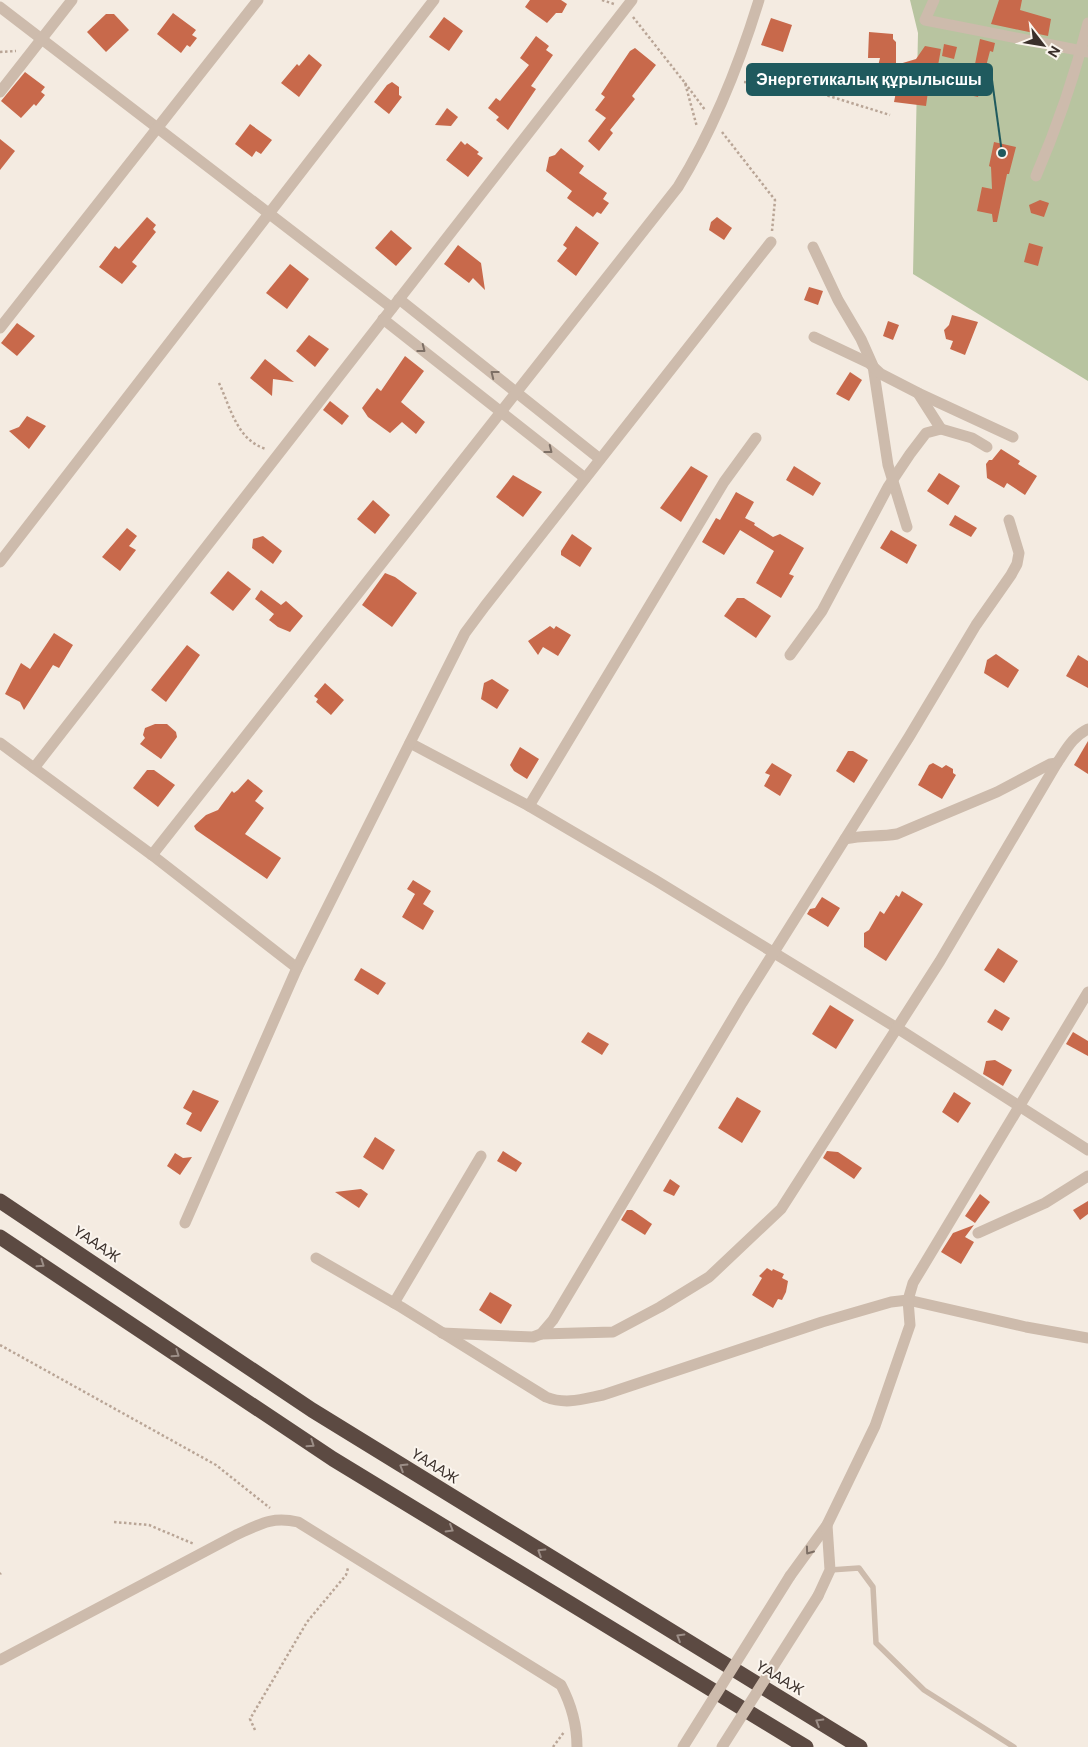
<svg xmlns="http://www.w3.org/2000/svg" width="1088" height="1747" viewBox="0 0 1088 1747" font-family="'DM Sans',sans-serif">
  <rect width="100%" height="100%" fill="#f4ebe1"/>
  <!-- green -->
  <polygon fill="#b8c4a0" points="910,0 1088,0 1088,381 913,274 918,33"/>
  <!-- building -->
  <g fill="#c8694b">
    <polygon points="530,0 561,0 567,4 562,13 556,13 547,23 525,7"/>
    <polygon points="999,0 1022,0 1020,10 1051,19 1048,36 991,24"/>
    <polygon points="173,13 196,30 192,35 197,38 190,47 187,45 181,53 157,34"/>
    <polygon points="106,14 114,14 129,30 106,52 87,32"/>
    <polygon points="444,17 463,31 449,51 429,37"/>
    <polygon points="771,18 792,25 783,52 761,45"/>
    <polygon points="869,32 893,34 893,39 896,42 896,65 916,59 925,46 941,49 937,71 931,70 926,106 894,102 896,92 873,87 880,58 868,58"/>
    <polygon points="536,36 549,46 546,50 553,55 531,86 536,89 508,130 496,120 499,117 488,108 496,98 500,101 529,65 520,58"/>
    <polygon points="980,39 995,43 993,52 990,51 978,97 969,95 972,79 967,77 971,63 975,64"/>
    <polygon points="944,44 957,47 954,59 942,56"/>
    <polygon points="635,48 656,65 632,96 635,99 610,130 613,133 599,151 588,141 606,118 595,110 605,97 601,94 630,51"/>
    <polygon points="309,54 322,65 299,97 281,83 297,64 299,66"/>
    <polygon points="25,72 45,87 41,92 45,95 36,106 34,104 21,118 1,101"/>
    <polygon points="392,82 399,87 399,95 402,97 389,114 374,102 387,85"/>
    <polygon points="447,108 458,117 451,126 435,125"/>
    <polygon points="250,124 272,140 261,154 256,151 252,157 235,144"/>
    <polygon points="0,139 15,151 0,170"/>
    <polygon points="461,141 465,145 467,143 479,152 477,154 483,158 468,177 446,160"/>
    <polygon points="994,142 1016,147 1009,174 1007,174 997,222 993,222 992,214 977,211 982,187 992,189 991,167 989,166"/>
    <polygon points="561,148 584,166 579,173 607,193 603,199 609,203 601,214 597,212 593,217 567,198 572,191 546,171 549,157 555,155"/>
    <polygon points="1040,200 1049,203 1044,217 1031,213 1029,205"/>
    <polygon points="147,217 156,225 153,229 156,232 132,262 137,266 122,284 99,267 115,246 119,249"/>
    <polygon points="717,217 732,228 724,240 709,230 711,222"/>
    <polygon points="576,226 599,243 576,276 557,261 567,248 563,245"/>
    <polygon points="391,230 412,248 396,266 375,248"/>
    <polygon points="1029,243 1043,247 1038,266 1024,262"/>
    <polygon points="458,245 481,263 485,290 473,278 469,283 444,264"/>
    <polygon points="290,264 309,279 287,309 266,293"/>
    <polygon points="809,287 823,291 818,305 804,300"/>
    <polygon points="952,315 978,322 965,355 950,349 953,341 946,339 944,330 949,325"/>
    <polygon points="888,321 899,325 893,340 883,336"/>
    <polygon points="17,323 35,336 17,356 1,343"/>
    <polygon points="309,335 329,349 315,367 296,351"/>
    <polygon points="405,356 424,371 401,402 425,422 416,434 402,422 390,433 368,417 362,408 377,388 381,391"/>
    <polygon points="265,359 294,382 273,379 272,396 250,378"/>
    <polygon points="850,372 862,380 849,401 836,394"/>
    <polygon points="330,401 349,416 342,425 323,410"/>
    <polygon points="27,416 46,426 29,449 9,431 19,427"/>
    <polygon points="1001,449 1020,461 1018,464 1037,476 1025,495 1007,483 1004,488 987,478 986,464 989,460 992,460"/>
    <polygon points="691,466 708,476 681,522 660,508"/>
    <polygon points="794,466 821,483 813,496 786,480"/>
    <polygon points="939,473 960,486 948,505 927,491"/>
    <polygon points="513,475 542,492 523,517 496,497"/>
    <polygon points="736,492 754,502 745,518 755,523 754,525 773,537 780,534 804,548 789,574 794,576 781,598 756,583 774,551 740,530 724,555 702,542 716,518 720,520"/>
    <polygon points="373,500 390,515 375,534 357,519"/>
    <polygon points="955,515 977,528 971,537 949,525"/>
    <polygon points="127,528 137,536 129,546 136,550 120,571 102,557"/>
    <polygon points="891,530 917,545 907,564 880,548"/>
    <polygon points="572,534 592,548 580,567 561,555 561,551"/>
    <polygon points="263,536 282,551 273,564 252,548 253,539"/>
    <polygon points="228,571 251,589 233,611 210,593"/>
    <polygon points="385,573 395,577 417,593 392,627 362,605"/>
    <polygon points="261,590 281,605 286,601 303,616 290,632 278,627 269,620 274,614 255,599"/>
    <polygon points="737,598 744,598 771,616 756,638 724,616"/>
    <polygon points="550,626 554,629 556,626 571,635 558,656 543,647 538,655 528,641"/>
    <polygon points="54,633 73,645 59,668 53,665 24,710 20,702 5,694 21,663 30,669"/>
    <polygon points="187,645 200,655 166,702 151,690"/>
    <polygon points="996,654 1019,670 1008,688 984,673 987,660"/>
    <polygon points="1078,655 1088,661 1088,688 1066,676"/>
    <polygon points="492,679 509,690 497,709 481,699 484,683"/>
    <polygon points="325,683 344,700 331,715 316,702 318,699 314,696"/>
    <polygon points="155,724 167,724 176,732 177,737 161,759 140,744 145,738 143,735 145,728"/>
    <polygon points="1088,741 1088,774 1074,765"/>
    <polygon points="520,747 539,759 527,779 514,771 510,765"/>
    <polygon points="848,751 853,751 868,760 854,783 836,771"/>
    <polygon points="772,763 792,775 780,796 764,786 770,775 765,773"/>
    <polygon points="933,763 942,768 946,765 953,769 953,773 956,775 942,799 918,785 929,765"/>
    <polygon points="147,770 154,770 175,785 158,807 133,788"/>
    <polygon points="248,779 263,791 255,801 264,808 245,834 281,858 267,879 196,830 194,826 206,815 218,810 232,791 234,793 238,790"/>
    <polygon points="413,880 431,891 423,904 434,911 423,930 402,917 415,894 407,889"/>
    <polygon points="902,891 923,904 886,961 864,947 864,933 869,930 880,911 884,914 896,895 899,897"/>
    <polygon points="822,897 840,908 828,927 807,914 810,909 815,908"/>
    <polygon points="998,948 1018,961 1004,983 984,970"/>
    <polygon points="361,968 386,983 378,995 354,980"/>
    <polygon points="830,1005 854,1020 836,1049 812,1034"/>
    <polygon points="995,1009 1010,1018 1002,1031 987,1022"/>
    <polygon points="588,1032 609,1044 602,1055 581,1042"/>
    <polygon points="1073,1032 1088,1041 1088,1056 1066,1044"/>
    <polygon points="995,1060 1012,1070 1003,1086 983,1074 986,1061"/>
    <polygon points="193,1090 219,1101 201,1132 186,1124 192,1113 183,1108"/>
    <polygon points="954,1092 971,1103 958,1123 942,1112"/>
    <polygon points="737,1097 761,1111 742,1143 718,1128"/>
    <polygon points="375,1137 395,1150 383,1170 363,1157"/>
    <polygon points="503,1151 522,1163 516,1172 497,1161"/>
    <polygon points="827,1151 838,1152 862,1168 854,1179 823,1158"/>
    <polygon points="175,1153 183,1158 192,1157 180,1175 167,1166"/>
    <polygon points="670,1179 680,1186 674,1196 663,1191"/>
    <polygon points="361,1189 368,1194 359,1208 335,1192"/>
    <polygon points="980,1194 990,1202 975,1223 965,1216"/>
    <polygon points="1088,1201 1088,1214 1080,1220 1073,1210"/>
    <polygon points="627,1210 632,1210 652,1224 645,1235 621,1220"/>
    <polygon points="974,1225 965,1237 974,1242 961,1264 941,1252 953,1233"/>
    <polygon points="767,1268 772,1271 773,1269 784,1274 782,1278 788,1281 786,1292 782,1300 778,1299 773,1308 752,1295 762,1278 759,1276"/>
    <polygon points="490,1292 512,1305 501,1324 479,1310"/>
  </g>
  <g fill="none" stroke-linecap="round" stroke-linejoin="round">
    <!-- path -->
    <g stroke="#b9a596" stroke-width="2.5" stroke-dasharray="2.5 2.5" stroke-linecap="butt">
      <polyline points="602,0 614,4"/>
      <polyline points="633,17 685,83 697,127"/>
      <polyline points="0,52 16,51"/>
      <polyline points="744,82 800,87 890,115"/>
      <polyline points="685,83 705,110"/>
      <polyline points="722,132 775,200 772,231"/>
      <path d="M219 383C231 409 237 440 266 449"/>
      <polyline points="0,1345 216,1465 270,1508"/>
      <polyline points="114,1522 149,1525 194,1544"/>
      <polyline points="0,1574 1,1573"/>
      <polyline points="255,1730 250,1719 307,1622 346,1575 348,1568"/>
      <polyline points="553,1747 564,1732"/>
    </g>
    <!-- service -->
    <polyline stroke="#cdbbac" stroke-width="5.5" points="830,1570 859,1568 873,1587 876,1643 924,1690 1014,1747"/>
    <!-- minor -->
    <g stroke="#cdbbac" stroke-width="11">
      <polyline points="934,0 925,20 1088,52"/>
      <polyline points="0,7 392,308"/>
      <polyline points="0,92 72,0"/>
      <path d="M1036 176C1057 127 1075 75 1088 23"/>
      <polyline points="813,247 838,300 861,339 873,366 888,465 907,527"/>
      <polyline points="399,299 600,459"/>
      <polyline points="383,319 585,478"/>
      <polyline points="0,328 258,0"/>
      <polyline points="814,337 869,363 881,374 918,393 1013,437"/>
      <polyline points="941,429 972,438 987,447"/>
      <polyline points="0,562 434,0"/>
      <polyline points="790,655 822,611 888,487 910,454 926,433 941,429 918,393"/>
      <polyline points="0,743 152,855 297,968"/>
      <polyline points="410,743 529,806 655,880 897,1028 1088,1150"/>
      <polyline points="34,768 632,0"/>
      <polyline points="529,806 724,482 756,438"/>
      <path d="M845 839C863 835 880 837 897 834L997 792 1050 764 1057 763"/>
      <path d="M152 855 678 187C713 130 739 65 759 0"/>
      <polyline points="185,1223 297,968 465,633 485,606 771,242"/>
      <polyline points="978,1233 1045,1203 1088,1176"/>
      <path d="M316 1258 401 1307 546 1397C566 1405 583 1399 603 1395L822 1322 891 1302 908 1300 1026 1327 1088 1338"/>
      <polyline points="394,1303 481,1156"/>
      <polyline points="442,1333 533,1337 541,1334 553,1320 742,1003 909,737 976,625 1011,575 1017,564 1019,553 1009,520"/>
      <path d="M541 1334 613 1332 660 1307 709 1277 781 1209 940 961 1057 763C1066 750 1073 736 1088 729"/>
      <polyline points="790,1576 827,1525 875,1426 910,1325 908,1300 913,1283 1088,992"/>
      <polyline points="818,1596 830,1570 827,1525"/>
      <path d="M0 1660 236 1535C260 1524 272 1516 298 1522L561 1685C571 1704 577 1725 577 1747"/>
    </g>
    <!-- motorway -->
    <g stroke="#5c4a42" stroke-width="15">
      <polyline points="0,1201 312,1410 860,1747"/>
      <polyline points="0,1237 333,1459 806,1747"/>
    </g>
    <!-- minor-bridge -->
    <g stroke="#cdbbac" stroke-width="11">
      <polyline points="683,1747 790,1576"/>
      <polyline points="722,1747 818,1596"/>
    </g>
  </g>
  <!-- one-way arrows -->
  <defs><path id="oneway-chevron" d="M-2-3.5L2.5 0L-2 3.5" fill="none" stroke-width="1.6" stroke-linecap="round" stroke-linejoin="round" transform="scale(1.25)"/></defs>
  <g stroke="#7d6f65">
    <use href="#oneway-chevron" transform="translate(422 349) rotate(38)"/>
    <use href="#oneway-chevron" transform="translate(494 374) rotate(-142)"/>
    <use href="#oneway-chevron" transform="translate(549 450) rotate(38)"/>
    <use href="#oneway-chevron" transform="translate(809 1551) rotate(126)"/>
  </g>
  <g stroke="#9c8e87">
    <use href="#oneway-chevron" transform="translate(41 1264) rotate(34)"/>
    <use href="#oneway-chevron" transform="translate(176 1354) rotate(34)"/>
    <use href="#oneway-chevron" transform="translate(311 1444) rotate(34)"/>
    <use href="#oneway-chevron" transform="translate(403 1467) rotate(-148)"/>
    <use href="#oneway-chevron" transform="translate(450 1529) rotate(31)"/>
    <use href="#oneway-chevron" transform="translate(541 1552) rotate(-148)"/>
    <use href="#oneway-chevron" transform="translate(680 1637) rotate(-149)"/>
    <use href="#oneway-chevron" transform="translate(819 1722) rotate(-149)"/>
  </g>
  <g text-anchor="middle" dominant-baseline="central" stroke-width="4" stroke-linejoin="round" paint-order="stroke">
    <!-- street labels -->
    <g font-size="15" fill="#3b302b" stroke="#fbf5ee">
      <text transform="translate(97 1244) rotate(34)">ҮАААЖ</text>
      <text transform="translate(435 1466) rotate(32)">ҮАААЖ</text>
      <text transform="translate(780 1678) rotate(31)">ҮАААЖ</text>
    </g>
  </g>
  <!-- callouts -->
  <path fill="none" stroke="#1f5a5e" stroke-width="2" d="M1002 153L992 80"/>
  <circle fill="#1f5a5e" stroke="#fbf5ee" stroke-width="2" cx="1002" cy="153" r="5"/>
  <rect fill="#1f5a5e" stroke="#1f5a5e" stroke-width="2" x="747" y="64" width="245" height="31" rx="5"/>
  <g font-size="16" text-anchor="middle" font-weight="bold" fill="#fff">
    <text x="869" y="85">Энергетикалық құрылысшы</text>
  </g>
  <!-- north arrow -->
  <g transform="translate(1043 45) rotate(121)" stroke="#fbf5ee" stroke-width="4" paint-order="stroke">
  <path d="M0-4L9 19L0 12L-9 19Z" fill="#3b302b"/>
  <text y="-8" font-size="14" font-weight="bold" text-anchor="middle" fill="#3b302b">N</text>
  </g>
</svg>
